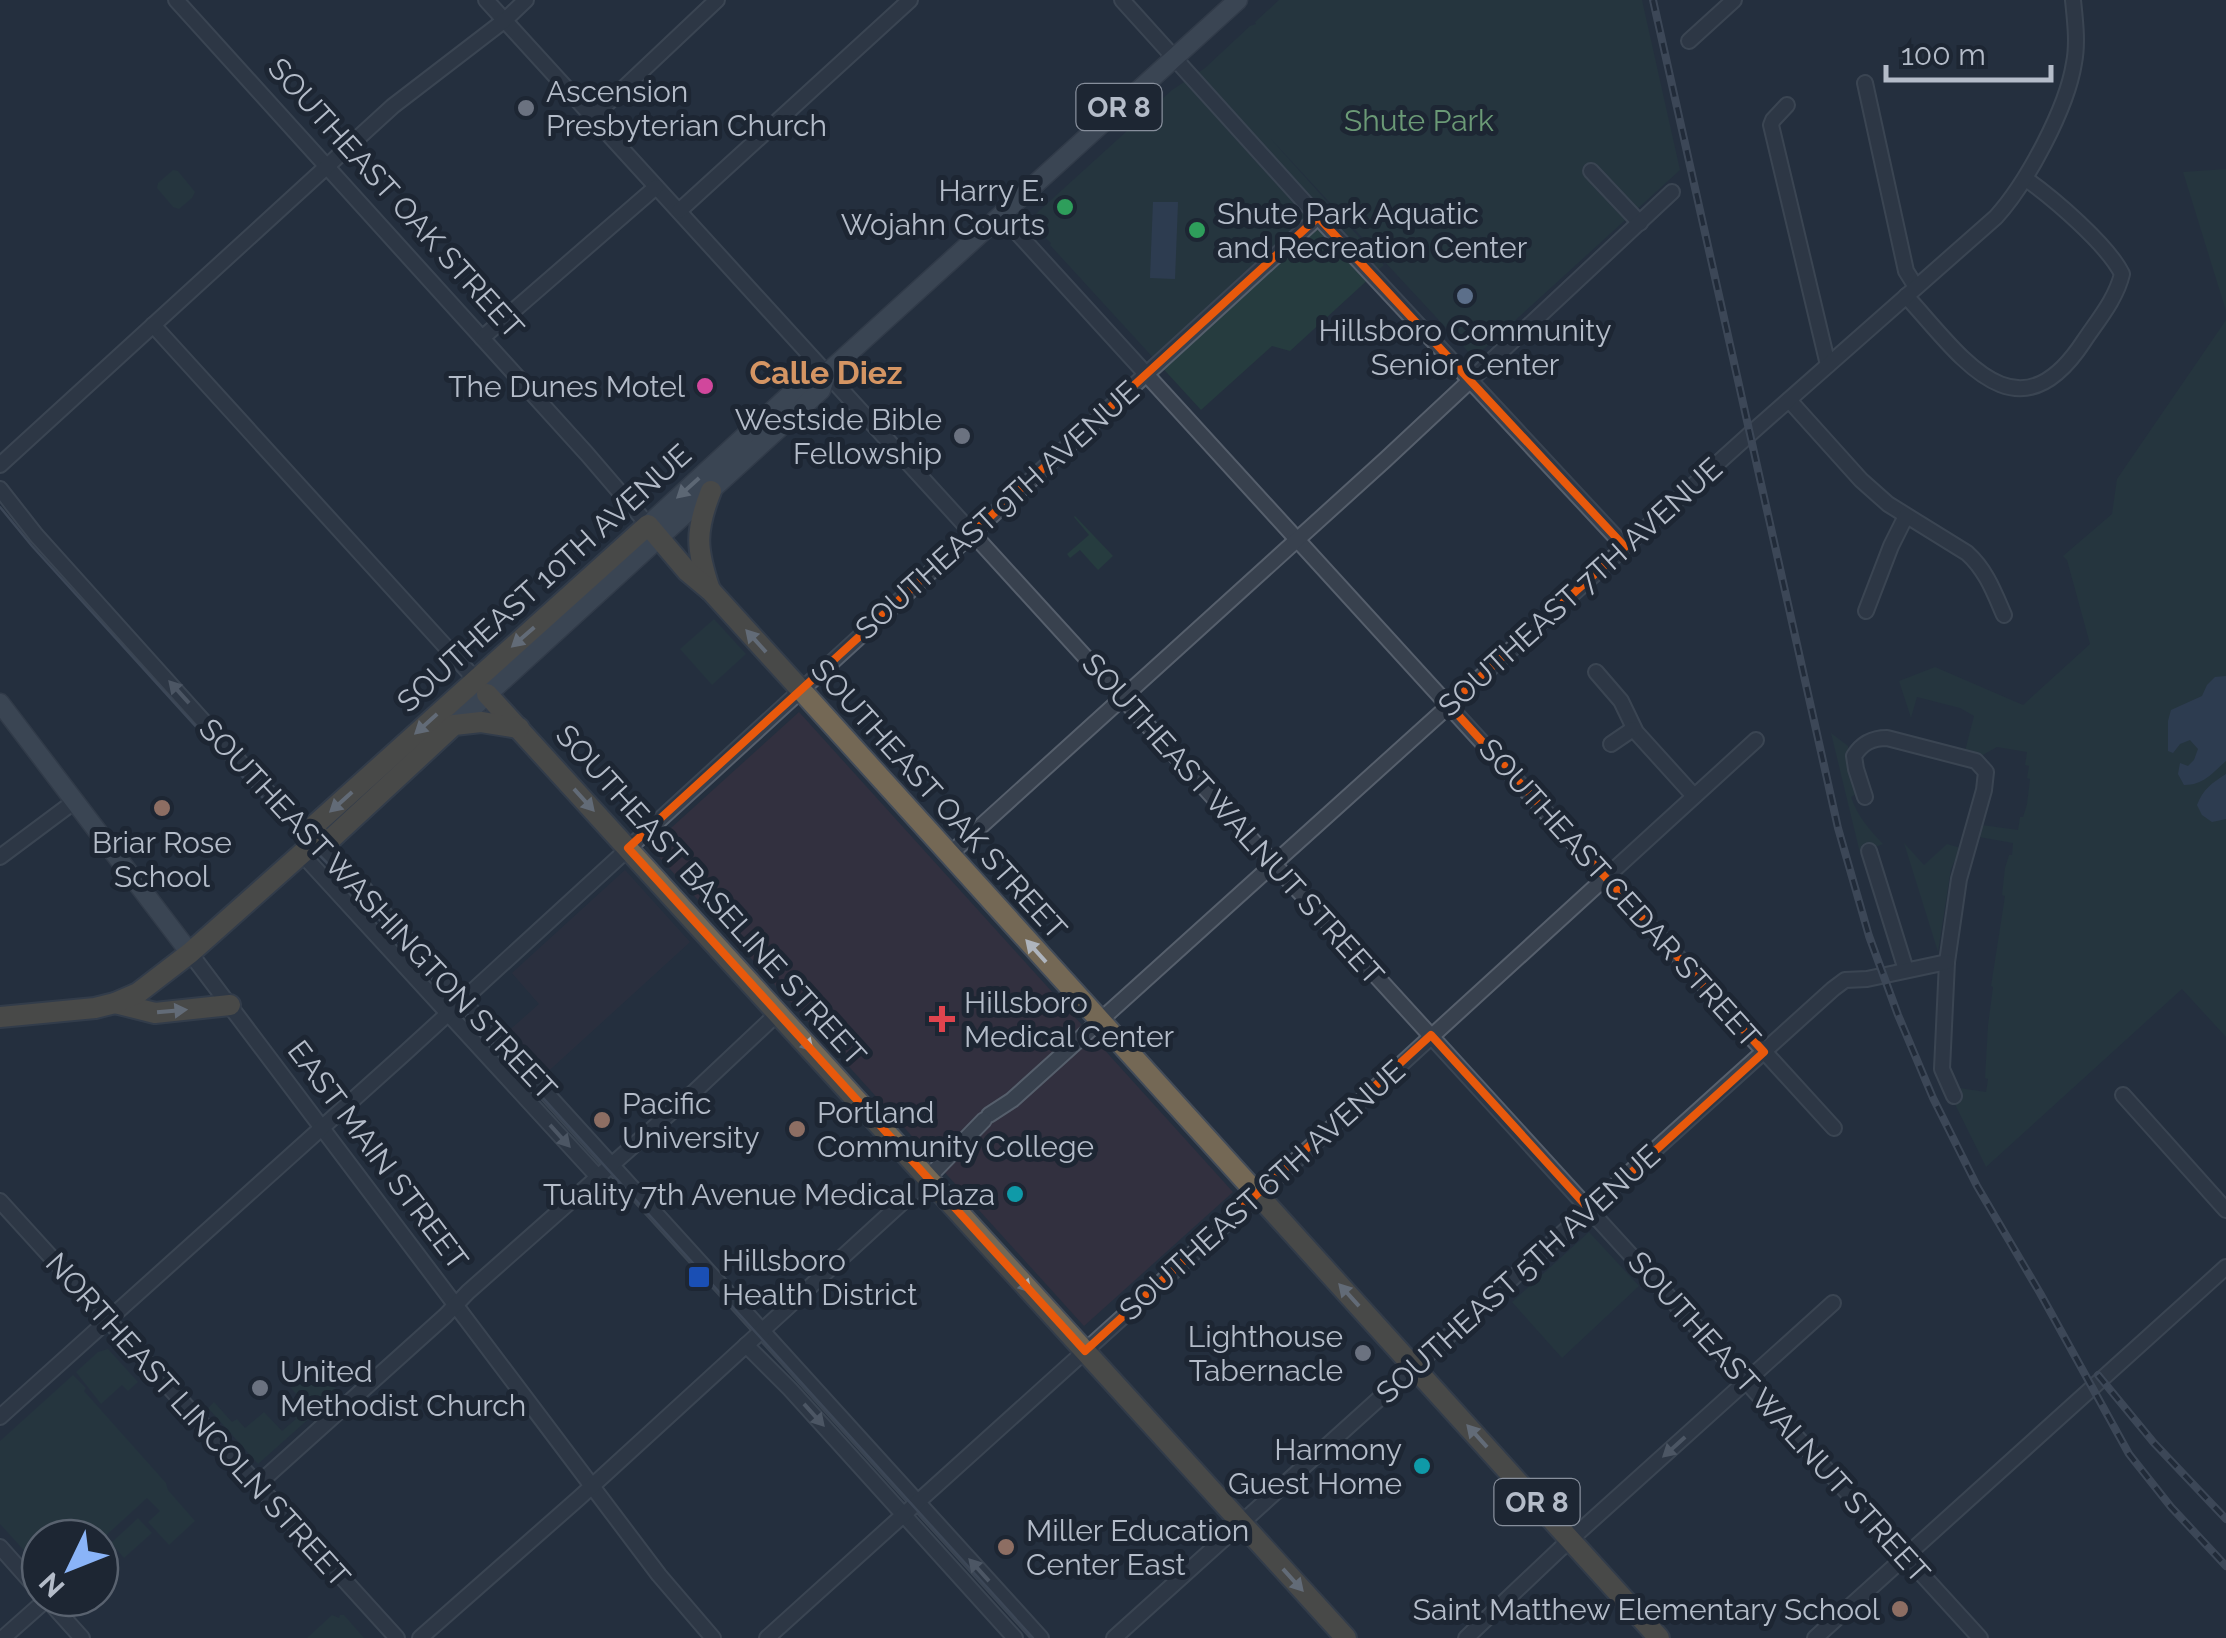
<svg xmlns="http://www.w3.org/2000/svg" width="2226" height="1638" viewBox="0 0 2226 1638" font-family="Raleway,sans-serif">
  <rect width="100%" height="100%" fill="#242f3e"/>
  <!-- medical -->
  <g fill="#32303f">
    <polygon points="799,712 1233,1192 1084,1326 650,847"/>
    <polygon points="625,870 690,942 542,1077 504,1035 539,1004 512,973"/>
  </g>
  <!-- green -->
  <g fill="#263c3f">
    <polygon points="1279,0 1642,0 1680,170 1474,358 1270,138 1384,265 1290,351 1272,346 1201,410 1050,245 1051,243 1041,233 1033,233 1029,224 1031,219 1040,210 1172,90 1205,68 1250,26 1256,24 1255,22"/>
    <polygon points="2226,169 2226,311 2183,172"/>
    <polygon points="173,170 178,171 195,192 192,198 179,209 173,207 157,188 158,183"/>
    <polygon points="2226,320 2226,1037 2182,989 1986,1167 1946,1086 1986,1092 1988,1079 1985,1078 1988,1025 1993,987 1991,986 2005,896 2002,895 2005,868 2009,855 2012,855 2013,843 1979,837 1982,825 2018,830 2020,817 2023,817 2027,804 2030,779 2027,778 2029,766 2025,765 2027,752 1997,747 1981,756 1965,751 1974,716 1960,708 1917,697 1911,718 1899,681 1935,667 2023,705 2090,644 2067,560 2063,556 2112,514 2117,479"/>
    <polygon points="1075,516 1113,556 1098,570 1080,550 1070,558 1067,554 1089,535 1074,517"/>
    <polygon points="714,619 746,654 712,685 680,649"/>
    <path d="M1831 733 1848 746 1858 793 1851 797C1858 817 1869 829 1883 844L1860 853Z"/>
    <polygon points="1904,843 1924,865 1947,844 1961,848 1951,869 1938,952"/>
    <polygon points="1589,1232 1639,1286 1562,1358 1512,1302"/>
    <polygon points="108,1349 138,1382 128,1391 122,1385 101,1404 76,1372 98,1352"/>
    <polygon points="315,1365 338,1391 314,1414 290,1387"/>
    <polygon points="73,1375 86,1388 84,1391 166,1483 168,1490 195,1521 169,1545 148,1522 160,1511 147,1498 100,1541 100,1538 40,1538 40,1568 0,1524 0,1441"/>
    <polygon points="214,1402 232,1422 237,1419 245,1428 264,1412 282,1431 296,1419 294,1415 304,1405 313,1415 258,1464 208,1408"/>
    <polygon points="138,1518 152,1533 124,1558 111,1543"/>
    <polygon points="332,1615 339,1618 340,1615 344,1615 364,1638 307,1638"/>
  </g>
  <!-- water -->
  <g fill="#394c67">
    <polygon points="1153,202 1178,202 1175,279 1150,278"/>
    <path d="M2226 676V761C2212 773 2204 785 2184 785L2178 774 2180 763 2188 766 2194 760 2198 749 2190 740 2180 744 2173 753 2168 751V721L2171 710 2202 696 2207 685 2215 677Z"/>
    <path d="M2226 774V819L2212 822 2202 815 2197 805C2203 789 2212 783 2226 774Z"/>
  </g>
  <g fill="none" stroke-linecap="round" stroke-linejoin="round">
    <defs>
      <g id="minor">
        <polyline points="176,0 587,454 648,525"/>
        <polyline points="486,0 1980,1638"/>
        <polyline points="1122,0 1318,217 1625,547"/>
        <polyline points="1689,41 1734,0"/>
        <polyline points="1865,83 1906,271 1916,287"/>
        <polyline points="1787,105 1773,120 1771,125 1828,365"/>
        <polyline points="593,117 717,0"/>
        <polyline points="1591,171 1640,223"/>
        <polyline points="679,211 910,0"/>
        <polyline points="1001,215 1834,1128"/>
        <path d="M1906 296C1959 353 2016 445 2084 341 2098 320 2116 299 2122 274 2108 245 2053 198 2026 179"/>
        <polyline points="153,325 475,679"/>
        <polyline points="482,338 656,187"/>
        <path d="M1789 400 1861 480 1888 504 1967 553C1986 570 1994 592 2004 615"/>
        <polyline points="0,465 393,106 505,20 526,0"/>
        <polyline points="0,489 36,535 259,783 362,886 392,923 1041,1638"/>
        <polyline points="1866,611 1891,546 1906,516"/>
        <polyline points="1596,672 1621,701 1636,732 1694,796"/>
        <polyline points="1611,744 1633,729"/>
        <path d="M1865 797 1856 769 1854 756C1862 743 1872 738 1887 738L1976 761 1986 772 1984 790 1959 879 1947 962 1942 1069 1954 1096"/>
        <polyline points="1869,851 1906,970"/>
        <polyline points="302,854 598,1177"/>
        <polyline points="948,856 1385,460 1672,192"/>
        <polyline points="0,857 75,801"/>
        <polyline points="190,953 659,1575 713,1638"/>
        <polyline points="2123,1095 2226,1210"/>
        <path d="M989 1115 1012 1100 1750 434 1996 217C2027 183 2067 108 2074 63 2078 43 2075 20 2073 0"/>
        <polyline points="0,1201 397,1638"/>
        <polyline points="746,1345 790,1389 1015,1638"/>
        <polyline points="0,1417 405,1053 1318,217"/>
        <polyline points="257,1485 445,1316 468,1292 694,1092 778,1013"/>
        <polyline points="0,1547 40,1592"/>
        <polyline points="46,1598 82,1638"/>
        <polyline points="3,1638 47,1599"/>
        <polyline points="420,1638 579,1498 918,1188 984,1120"/>
        <polyline points="767,1638 1270,1184 1756,740"/>
        <polyline points="1114,1638 1833,989 1845,980 1867,979 1947,962"/>
        <polyline points="1466,1638 1560,1549 1833,1303"/>
        <polyline points="1815,1638 2226,1267"/>
      </g>
      <g id="major">
        <polyline points="648,525 810,376 827,373"/>
        <polyline points="0,703 190,953"/>
        <polyline points="454,725 821,390 827,373 1238,0"/>
      </g>
      <g id="highway">
        <path d="M710 590C696 549 695 531 711 491"/>
        <polyline points="487,694 1346,1638"/>
        <polyline points="317,840 316,824 648,525 687,571 711,591 801,690 1659,1638"/>
        <polyline points="115,1003 155,1013 230,1005"/>
        <polyline points="0,1017 95,1008 115,1003 138,993 190,953 317,840 331,839 454,725 481,722 519,728"/>
      </g>
    </defs>
    <!-- minor casing -->
    <use href="#minor" stroke="#565f6c" stroke-width="18"/>
    <!-- major casing -->
    <use href="#major" stroke="#414a57" stroke-width="21"/>
    <!-- highway casing -->
    <use href="#highway" stroke="#434c59" stroke-width="24"/>
    <!-- minor -->
    <use href="#minor" stroke="#38414e" stroke-width="14"/>
    <!-- major -->
    <use href="#major" stroke="#56606e" stroke-width="18"/>
    <!-- highway -->
    <use href="#highway" stroke="#746855" stroke-width="20"/>
    <!-- tram -->
    <polyline stroke="#5a6575" stroke-width="2.5" points="0,507 32,546 228,762 368,905 1033,1638"/>
    <defs>
      <g id="rail">
        <polyline points="1653,0 1838,828 1869,936 1898,1015 1933,1098 1977,1186 2040,1293 2129,1454 2171,1507 2226,1566"/>
        <polyline points="2098,1375 2154,1443 2226,1519"/>
      </g>
    </defs>
    <!-- rail casing -->
    <use href="#rail" stroke="#5a6575" stroke-width="8"/>
    <!-- rail -->
    <use href="#rail" stroke="#1d2633" stroke-width="4" stroke-dasharray="11" stroke-linecap="butt"/>
  </g>
  <!-- one-way arrows -->
  <defs><path id="oneway-solid" d="M-6-.8H1V-3.2L6.5 0L1 3.2V.8H-6Z" transform="scale(2.5)"/></defs>
  <use fill="#a1aab7" href="#oneway-solid" transform="translate(688 488) rotate(138)"/>
  <g fill="#aeb4bd">
    <use href="#oneway-solid" transform="translate(523 637) rotate(139)"/>
    <use href="#oneway-solid" transform="translate(756 641) rotate(-132)"/>
    <use href="#oneway-solid" transform="translate(426 724) rotate(138)"/>
    <use href="#oneway-solid" transform="translate(584 800) rotate(48)"/>
    <use href="#oneway-solid" transform="translate(341 802) rotate(138)"/>
    <use href="#oneway-solid" transform="translate(1036 951) rotate(-132)"/>
    <use href="#oneway-solid" transform="translate(172 1011) rotate(-5)"/>
    <use href="#oneway-solid" transform="translate(803 1040) rotate(48)"/>
    <use href="#oneway-solid" transform="translate(1021 1281) rotate(48)"/>
    <use href="#oneway-solid" transform="translate(1349 1295) rotate(-132)"/>
    <use href="#oneway-solid" transform="translate(1477 1436) rotate(-132)"/>
    <use href="#oneway-solid" transform="translate(1293 1580) rotate(48)"/>
  </g>
  <g fill="#7c8592">
    <use href="#oneway-solid" transform="translate(179 692) rotate(-132)"/>
    <use href="#oneway-solid" transform="translate(560 1136) rotate(48)"/>
    <use href="#oneway-solid" transform="translate(814 1415) rotate(48)"/>
    <use href="#oneway-solid" transform="translate(1674 1447) rotate(138)"/>
    <use href="#oneway-solid" transform="translate(979 1570) rotate(-132)"/>
  </g>
  <!-- marked area -->
  <path d="M0 0H2226V1638H0ZM1318 217 1625 547 1449 705 1764 1052 1590 1210 1431 1035 1085 1351 628 848Z" fill="#242f3e" fill-opacity=".55" fill-rule="evenodd"/>
  <path fill="none" stroke="#e8590c" stroke-width="8" stroke-linejoin="round" d="M1318 217 1625 547 1449 705 1764 1052 1590 1210 1431 1035 1085 1351 628 848Z"/>
  <!-- markers -->
  <g fill="#6b7280" stroke="#1d2633" stroke-width="4">
    <circle cx="526" cy="108" r="10"/>
    <circle cx="962" cy="436" r="10"/>
    <circle cx="1363" cy="1353" r="10"/>
    <circle cx="260" cy="1388" r="10"/>
  </g>
  <g fill="#2e9e5b" stroke="#1d2633" stroke-width="4">
    <circle cx="1065" cy="207" r="10"/>
    <circle cx="1197" cy="230" r="10"/>
  </g>
  <circle fill="#5c6f8a" stroke="#1d2633" stroke-width="4" cx="1465" cy="296" r="10"/>
  <circle fill="#d1479c" stroke="#1d2633" stroke-width="4" cx="705" cy="386" r="10"/>
  <g fill="#8d6e63" stroke="#1d2633" stroke-width="4">
    <circle cx="162" cy="808" r="10"/>
    <circle cx="602" cy="1120" r="10"/>
    <circle cx="797" cy="1129" r="10"/>
    <circle cx="1006" cy="1547" r="10"/>
    <circle cx="1900" cy="1609" r="10"/>
  </g>
  <path fill="#e0444e" stroke="#1d2633" stroke-width="4" d="M937 1004h10v10h10v10h-10v10h-10v-10h-10v-10h10z"/>
  <g fill="#0f9aa8" stroke="#1d2633" stroke-width="4">
    <circle cx="1015" cy="1194" r="10"/>
    <circle cx="1422" cy="1466" r="10"/>
  </g>
  <rect fill="#1a4fb4" stroke="#1d2633" stroke-width="4" x="687" y="1265" width="24" height="24" rx="5"/>
  <g text-anchor="middle" dominant-baseline="central" stroke-width="10" stroke-linejoin="round" paint-order="stroke">
    <!-- shield labels -->
    <g fill="#1d2633" stroke="#878f9c" stroke-width="2.5">
      <rect x="1076.5" y="84" width="85" height="46" rx="8"/>
      <rect x="1494.5" y="1479" width="85" height="46" rx="8"/>
    </g>
    <g font-size="28" font-weight="bold" fill="#b4bcc9">
      <text x="1119" y="107">OR 8</text>
      <text x="1537" y="1502">OR 8</text>
    </g>
    <!-- poi labels -->
    <g font-size="30" fill="#b4bcc9" stroke="#1d2633" text-anchor="start">
      <text x="546" y="91">Ascension<tspan x="546" dy="34">Presbyterian Church</tspan></text>
      <text x="1045" y="190" text-anchor="end">Harry E.<tspan x="1045" dy="34">Wojahn Courts</tspan></text>
      <text x="1217" y="213">Shute Park Aquatic<tspan x="1217" dy="34">and Recreation Center</tspan></text>
      <text x="1465" y="330" text-anchor="middle">Hillsboro Community<tspan x="1465" dy="34">Senior Center</tspan></text>
      <text x="685" y="386" text-anchor="end">The Dunes Motel</text>
      <text x="942" y="419" text-anchor="end">Westside Bible<tspan x="942" dy="34">Fellowship</tspan></text>
      <text x="162" y="842" text-anchor="middle">Briar Rose<tspan x="162" dy="34">School</tspan></text>
      <text x="964" y="1002">Hillsboro<tspan x="964" dy="34">Medical Center</tspan></text>
      <text x="622" y="1103">Pacific<tspan x="622" dy="34">University</tspan></text>
      <text x="817" y="1112">Portland<tspan x="817" dy="34">Community College</tspan></text>
      <text x="995" y="1194" text-anchor="end">Tuality 7th Avenue Medical Plaza</text>
      <text x="722" y="1260">Hillsboro<tspan x="722" dy="34">Health District</tspan></text>
      <text x="1343" y="1336" text-anchor="end">Lighthouse<tspan x="1343" dy="34">Tabernacle</tspan></text>
      <text x="280" y="1371">United<tspan x="280" dy="34">Methodist Church</tspan></text>
      <text x="1402" y="1449" text-anchor="end">Harmony<tspan x="1402" dy="34">Guest Home</tspan></text>
      <text x="1026" y="1530">Miller Education<tspan x="1026" dy="34">Center East</tspan></text>
      <text x="1880" y="1609" text-anchor="end">Saint Matthew Elementary School</text>
    </g>
    <!-- park labels -->
    <g font-size="30" fill="#6b9a76" stroke="#1d2633">
      <text x="1419" y="120">Shute Park</text>
    </g>
    <!-- street labels -->
    <g font-size="30" fill="#b4bcc9" stroke="#1d2633">
      <text transform="translate(396 198) rotate(48)">SOUTHEAST OAK STREET</text>
      <text transform="translate(997 510) rotate(-42)">SOUTHEAST 9TH AVENUE</text>
      <text transform="translate(544 578) rotate(-42)">SOUTHEAST 10TH AVENUE</text>
      <text transform="translate(1580 587) rotate(-42)">SOUTHEAST 7TH AVENUE</text>
      <text transform="translate(939 799) rotate(48)">SOUTHEAST OAK STREET</text>
      <text transform="translate(1233 819) rotate(48)">SOUTHEAST WALNUT STREET</text>
      <text transform="translate(1620 893) rotate(48)">SOUTHEAST CEDAR STREET</text>
      <text transform="translate(711 895) rotate(48)">SOUTHEAST BASELINE STREET</text>
      <text transform="translate(378 909) rotate(47)">SOUTHEAST WASHINGTON STREET</text>
      <text transform="translate(378 1155) rotate(53)">EAST MAIN STREET</text>
      <text transform="translate(1262 1190) rotate(-42)">SOUTHEAST 6TH AVENUE</text>
      <text transform="translate(1518 1274) rotate(-42)">SOUTHEAST 5TH AVENUE</text>
      <text transform="translate(1779 1417) rotate(48)">SOUTHEAST WALNUT STREET</text>
      <text transform="translate(198 1420) rotate(48)">NORTHEAST LINCOLN STREET</text>
    </g>
    <!-- neighbourhood labels -->
    <g font-size="32" font-weight="bold" fill="#d59563" stroke="#1d2633">
      <text x="826" y="372">Calle Diez</text>
    </g>
  </g>
  <!-- north arrow -->
  <g transform="translate(70 1568) rotate(227)"><circle r="48" fill="#1d2633" stroke="#59626f" stroke-width="2.5"/>
  <path d="M0-8L18 38L0 25L-18 38Z" fill="#8ab4f8"/>
  <text y="-15" font-size="28" font-weight="bold" text-anchor="middle" fill="#b4bcc9">N</text>
  </g>
  <!-- scale -->
  <path d="M1886 65v15h165v-15" fill="none" stroke="#b4bcc9" stroke-width="5"/>
  <text x="1901" y="65" font-size="30" fill="#b4bcc9" stroke="#1d2633" stroke-width="8" paint-order="stroke">100 m</text>
</svg>
